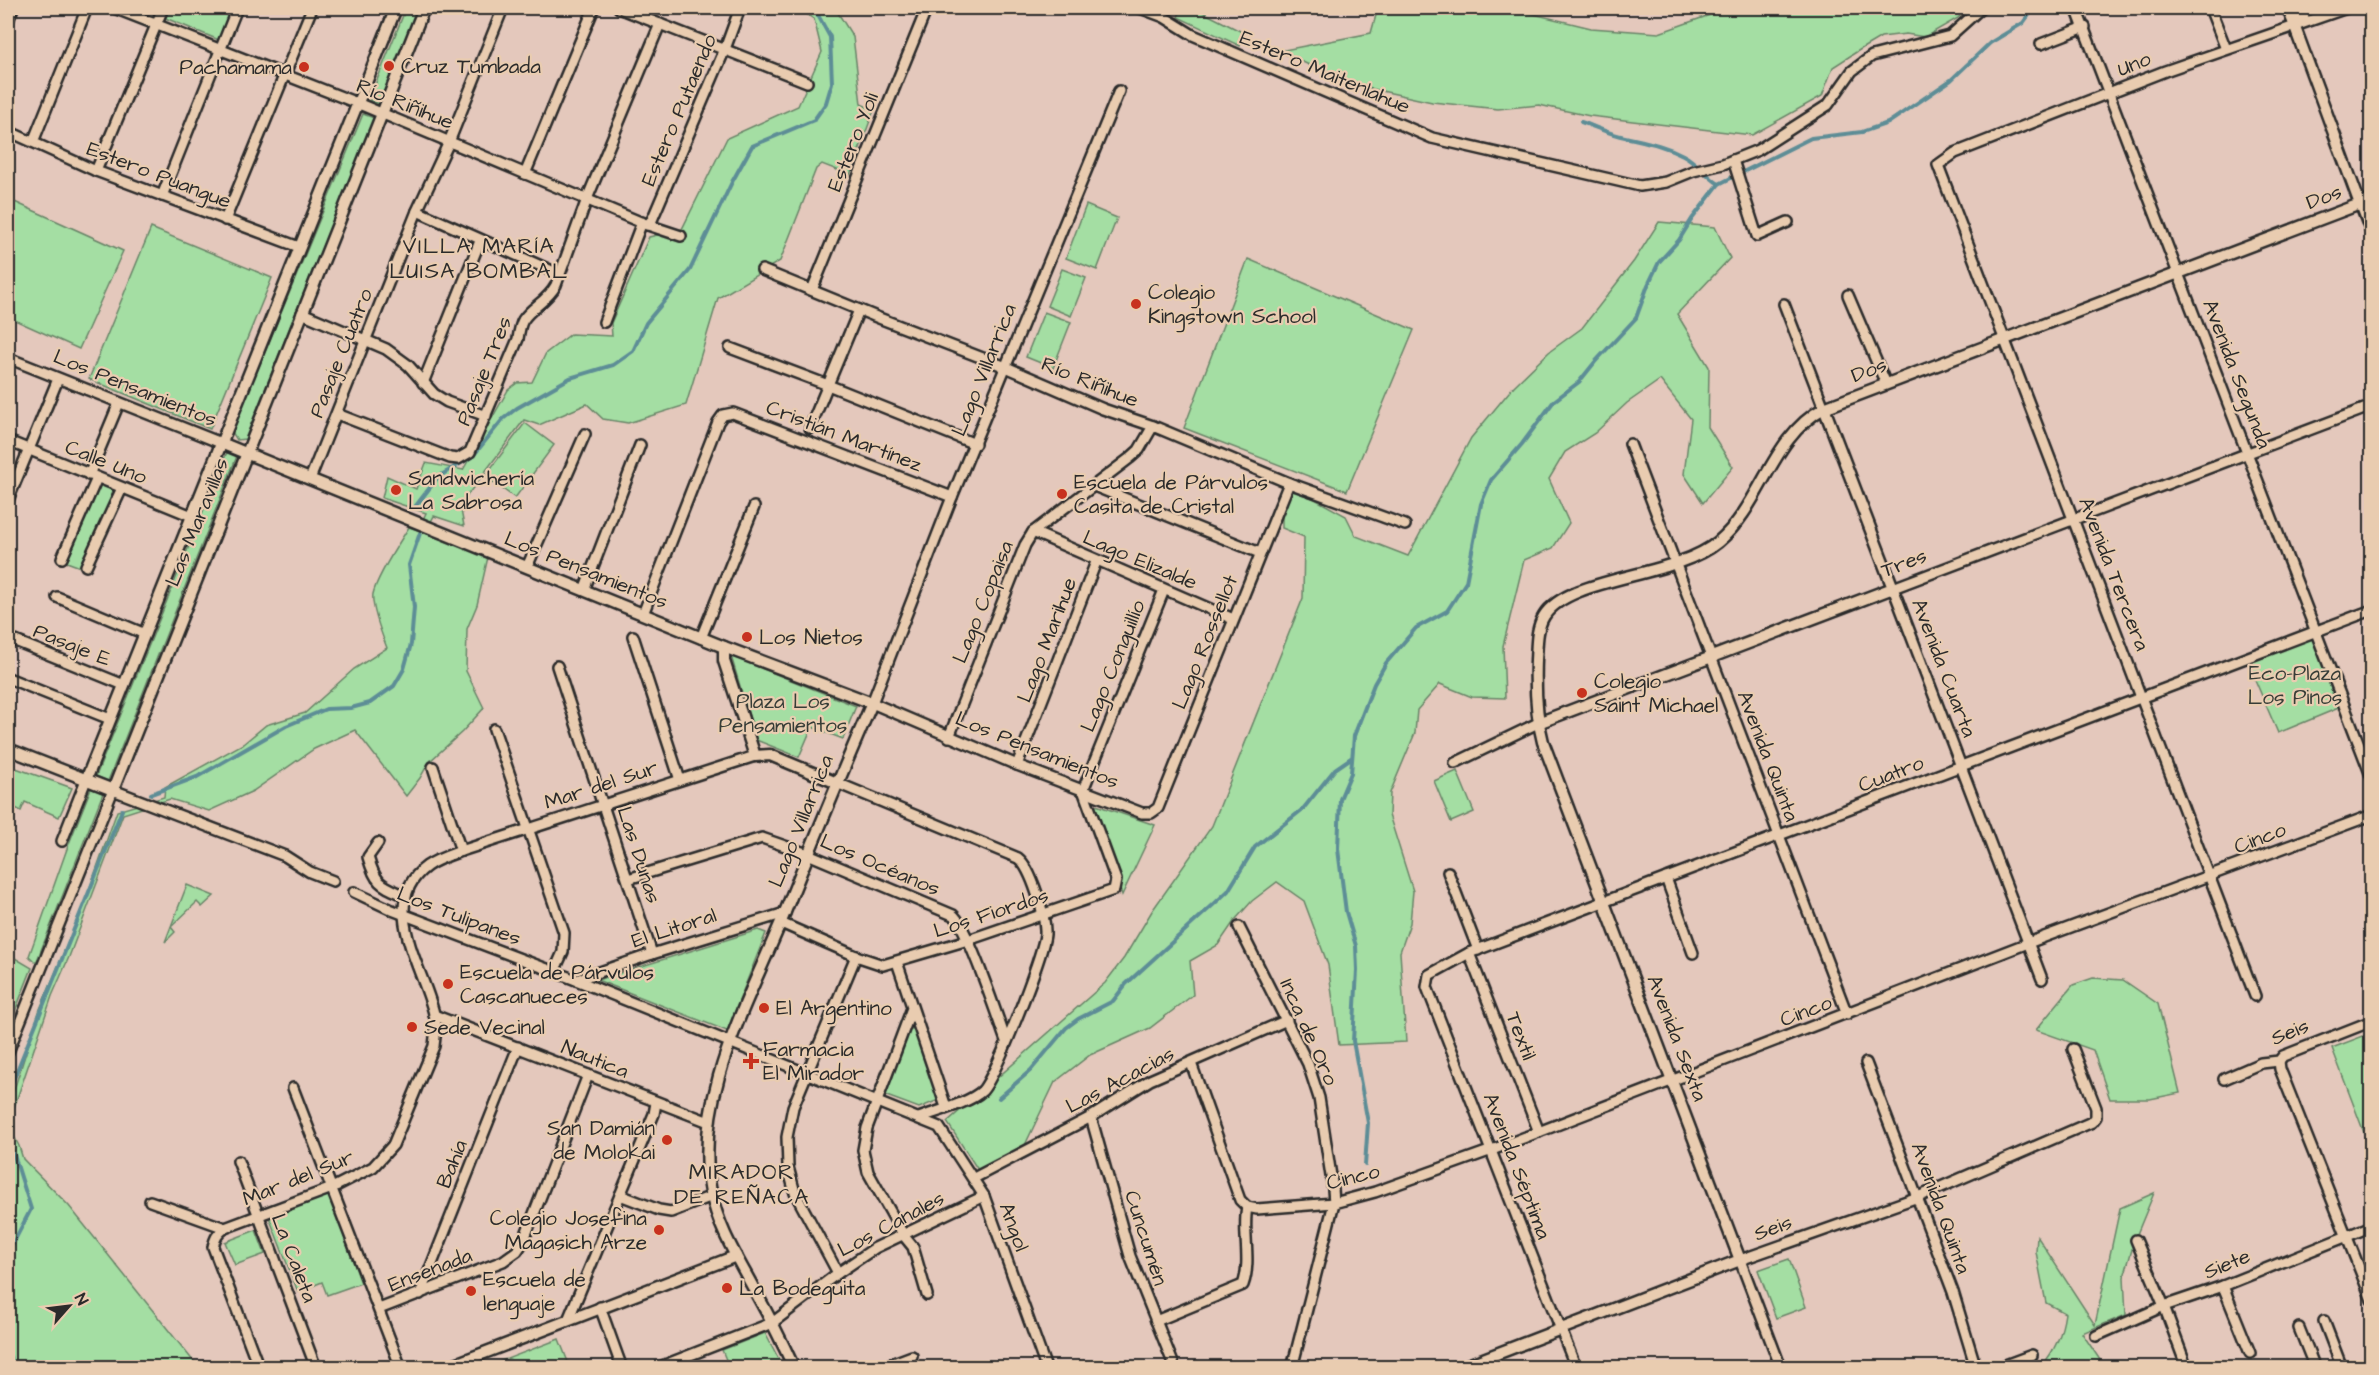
<svg xmlns="http://www.w3.org/2000/svg" width="2379" height="1375" viewBox="0 0 2379 1375" font-family="'Architects Daughter',sans-serif">
  <rect width="100%" height="100%" fill="#e4c8bc"/>
  <filter id="ink" filterUnits="userSpaceOnUse"><feTurbulence type="fractalNoise" baseFrequency=".0167" numOctaves="2"/><feDisplacementMap in="SourceGraphic" scale="12" xChannelSelector="R" yChannelSelector="G"/><feConvolveMatrix kernelMatrix="1 2 1 2 8 2 1 2 1" color-interpolation-filters="sRGB"/></filter>
  <g filter="url(#ink)">
    <!-- green -->
    <g fill="#a4dea3" stroke="#688467" stroke-width="1.5">
      <polygon points="167,8 232,8 219,40 163,17"/>
      <polygon points="406,8 418,8 379,104 369,100"/>
      <path d="M797 8H835L853 37 861 104 874 110 850 175 822 164 816 169 780 261 718 298 686 405 628 423 603 419 587 404 539 425 524 420 460 505 464 526 434 516 425 533 488 557 477 605 467 629 466 671 484 708 462 732 429 762 420 778 406 796 355 730 314 749 253 791 209 811 170 799 123 814 69 957 52 996 8 1125 19 1146 23 1159 69 1206 198 1367H8V1108L40 1009 83 907 117 811 164 797 165 787 243 744 266 725 305 713 354 669 387 648C382 635 371 607 373 594 377 576 399 543 409 527L418 530 426 513 382 498 387 476 416 489 426 463 463 470 508 390 517 383 532 382 546 353 571 334 612 336 611 323 649 237 682 229 727 138 798 106 822 52 814 19Z"/>
      <polygon points="1182,8 1195,8 1242,32 1240,46 1178,17"/>
      <polygon points="1378,8 1509,8 1591,28 1659,33 1721,11 1724,8 1968,8 1958,18 1925,37 1906,34 1881,37 1861,49 1833,67 1822,96 1752,135 1590,116 1539,105 1498,109 1432,102 1350,84 1279,51 1371,33"/>
      <polygon points="363,114 374,118 245,439 237,440 232,432"/>
      <polygon points="8,199 123,251 79,349 8,317"/>
      <polygon points="1086,205 1117,218 1097,270 1066,258"/>
      <polygon points="1659,222 1715,227 1730,258 1677,314 1709,367 1708,427 1733,467 1703,503 1684,474 1691,419 1660,380 1627,403 1595,433 1565,452 1549,479 1569,523 1553,548 1524,560 1503,646 1505,698 1472,697 1440,684 1417,710 1415,733 1390,793 1389,815 1413,891 1410,923 1400,952 1406,1042 1339,1045 1328,965 1304,901 1277,882 1252,901 1235,920 1218,945 1190,961 1193,995 1150,1028 1090,1055 1055,1082 1025,1145 978,1170 947,1122 1105,983 1124,958 1152,911 1212,826 1303,598 1304,537 1282,528 1282,511 1292,491 1313,498 1346,516 1356,536 1408,556 1471,438 1514,386 1549,352 1582,328 1634,261"/>
      <polygon points="151,228 272,278 210,429 89,379"/>
      <polygon points="1248,259 1414,330 1347,491 1184,428"/>
      <polygon points="1062,269 1086,278 1071,316 1047,306"/>
      <polygon points="1044,312 1071,322 1053,368 1026,357"/>
      <polygon points="525,423 554,445 515,498 485,476"/>
      <polygon points="227,452 237,456 108,781 96,776"/>
      <polygon points="98,481 119,488 83,568 64,561"/>
      <polygon points="2314,635 2341,707 2278,733 2247,661"/>
      <polygon points="731,656 856,706 843,739 812,727 799,757 756,740"/>
      <polygon points="13,767 72,788 59,817 25,802 21,811 8,804 8,780"/>
      <polygon points="1457,771 1474,812 1451,822 1434,781"/>
      <polygon points="91,788 103,793 36,963 29,956 68,846"/>
      <polygon points="1090,803 1155,825 1122,895"/>
      <polygon points="187,885 214,896 202,907 197,902 171,927 175,932 165,942"/>
      <polygon points="758,930 766,933 727,1031 597,980"/>
      <polygon points="8,954 32,968 8,1029"/>
      <polygon points="2093,978 2123,980 2158,1004 2180,1093 2150,1099 2110,1099 2093,1050 2036,1030 2073,985"/>
      <polygon points="912,1022 941,1099 919,1108 884,1095"/>
      <polygon points="2371,1033 2371,1151 2332,1048"/>
      <path d="M2154 1193 2135 1239 2124 1277 2126 1315 2082 1333 2100 1360 2098 1367H2041C2055 1350 2062 1335 2065 1313L2046 1303 2036 1252 2037 1236 2095 1325 2120 1208Z"/>
      <polygon points="329,1195 361,1283 327,1295 322,1282 298,1292 269,1217"/>
      <polygon points="256,1230 265,1254 235,1265 225,1242"/>
      <polygon points="1789,1259 1806,1307 1776,1318 1758,1270"/>
      <polygon points="765,1333 783,1367 729,1367 722,1350"/>
      <polygon points="559,1339 570,1367 486,1367"/>
    </g>
    <g fill="none" stroke-linecap="round" stroke-linejoin="round">
      <!-- stream -->
      <g stroke="#5d8d96" stroke-width="4">
        <path d="M1581 122C1596 127 1610 134 1625 137 1646 142 1664 145 1683 155 1697 162 1706 176 1719 184"/>
        <polyline points="415,507 438,477 473,456 503,419 517,408 570,378 613,365 633,351 646,323 690,270 732,182 752,146 814,120 826,103 832,83 830,37 814,8"/>
        <polyline points="151,794 197,777 286,726 326,709 351,708 370,703 394,686 404,669 411,644 414,607 409,565 420,533"/>
        <polyline points="8,1093 122,810"/>
        <polyline points="999,1098 1031,1070 1066,1028 1078,1019 1113,1001 1126,984 1213,905 1228,891 1255,847 1303,809 1335,769 1351,758"/>
        <polyline points="8,1136 31,1209 8,1253"/>
        <polyline points="1365,1165 1368,1123 1353,1041 1357,970 1356,946 1346,912 1338,849 1340,799 1351,773 1354,736 1374,684 1386,663 1416,628 1447,611 1466,582 1481,504 1491,480 1522,444 1554,401 1579,382 1595,362 1636,318 1648,285 1659,262 1679,240 1692,219 1719,184 1811,138 1862,132 1888,123 1951,80 1990,43 2023,23 2034,8"/>
        <polyline points="8,1352 14,1368"/>
      </g>
      <defs>
        <g id="minor">
          <polyline points="114,8 357,103 645,224 681,236"/>
          <polyline points="619,8 807,82"/>
          <polyline points="1140,8 1164,17 1193,35 1432,138 1640,186 1666,182 1693,171 1723,164 1758,150 1828,105 1852,71 1872,56 1950,36 1981,8"/>
          <polyline points="2076,8 2372,778"/>
          <polyline points="2210,8 2226,49"/>
          <polyline points="2287,8 2294,25"/>
          <polyline points="8,21 13,8"/>
          <polyline points="2041,44 2085,27"/>
          <polyline points="1119,91 952,497 872,703 1017,765 1142,813 1151,813 1158,808 1289,483"/>
          <polyline points="8,131 96,171 299,247"/>
          <polyline points="33,142 87,8"/>
          <polyline points="1733,160 1757,236 1788,222"/>
          <polyline points="96,171 163,8"/>
          <polyline points="525,174 594,8"/>
          <polyline points="162,196 237,8"/>
          <polyline points="2372,199 2360,204 2372,235"/>
          <polyline points="417,211 559,274"/>
          <polyline points="225,220 312,8"/>
          <polyline points="647,225 652,220 725,49 740,8"/>
          <polyline points="762,270 879,318 1006,367 1103,409 1153,426 1289,483 1405,525"/>
          <polyline points="812,290 927,8"/>
          <polyline points="1848,295 1886,384"/>
          <polyline points="1784,304 1824,408"/>
          <polyline points="302,313 386,349 408,365 434,394 447,402 486,416"/>
          <polyline points="604,322 642,222"/>
          <polyline points="730,348 828,385 975,444"/>
          <polyline points="8,358 221,443"/>
          <polyline points="423,383 480,241"/>
          <path d="M337 414 450 458 458 459 470 452 518 339C519 332 520 325 523 320 532 306 547 302 556 285L587 199 660 24"/>
          <polyline points="810,428 859,310"/>
          <polyline points="8,441 192,516"/>
          <polyline points="1630,444 1847,1014"/>
          <polyline points="89,475 119,403"/>
          <polyline points="310,479 417,211 449,142 503,8"/>
          <polyline points="1094,486 1260,553"/>
          <polyline points="8,500 58,379"/>
          <polyline points="1033,532 1233,619"/>
          <polyline points="62,558 97,478"/>
          <polyline points="86,566 122,488"/>
          <polyline points="527,567 585,434"/>
          <polyline points="584,590 640,445"/>
          <polyline points="57,597 145,634"/>
          <polyline points="643,614 718,422 723,415 733,413 952,497"/>
          <polyline points="633,636 680,780"/>
          <polyline points="8,638 124,685"/>
          <polyline points="701,638 754,507"/>
          <polyline points="557,666 652,954"/>
          <polyline points="8,678 110,719"/>
          <polyline points="494,729 564,933 563,952 554,972"/>
          <polyline points="949,737 1025,545 1033,532 1130,458 1139,450 1153,426"/>
          <polyline points="1455,763 1538,723"/>
          <polyline points="1017,765 1096,562"/>
          <polyline points="433,767 461,851"/>
          <path d="M837 783 1018 858C1031 868 1046 916 1045 934 1044 953 995 1078 982 1091 969 1103 937 1111 919 1118"/>
          <polyline points="62,841 86,780"/>
          <path d="M378 843 368 857C376 885 381 885 406 896"/>
          <polyline points="1448,872 1478,950"/>
          <polyline points="1666,878 1693,953"/>
          <path d="M628 879 762 838 808 854 953 915C967 925 998 1019 1006 1041"/>
          <polyline points="354,892 392,910 576,980 939,1127 984,1196 1046,1368"/>
          <polyline points="781,923 856,956 883,965 968,940 1114,890 1116,880 1083,790 1164,590"/>
          <polyline points="1239,927 1308,1064 1319,1098 1333,1189 1334,1203 1292,1368"/>
          <polyline points="1469,953 1539,1132"/>
          <polyline points="897,962 946,1107"/>
          <polyline points="2042,979 1893,588 2372,406"/>
          <polyline points="576,980 652,954 785,913"/>
          <polyline points="2255,996 1938,165 1955,153 2165,71 2347,8"/>
          <polyline points="912,1008 867,1128 863,1150 868,1172 904,1236 913,1247 927,1295"/>
          <polyline points="434,1015 709,1122"/>
          <polyline points="8,1052 113,790 285,856 310,872 333,881"/>
          <polyline points="2279,1061 2280,1069 2372,1300"/>
          <polyline points="1191,1063 1240,1200 1247,1207"/>
          <polyline points="1866,1063 1953,1292 1976,1368"/>
          <polyline points="2224,1079 2261,1063 2279,1061 2283,1056 2372,1021"/>
          <polyline points="293,1088 401,1368"/>
          <polyline points="1091,1117 1130,1256 1175,1368"/>
          <polyline points="238,1161 316,1368"/>
          <polyline points="974,1178 1091,1117 1150,1080 1287,1020"/>
          <polyline points="620,1195 659,1210 671,1212 712,1196"/>
          <polyline points="150,1201 225,1228"/>
          <polyline points="1247,1207 1257,1209 1334,1203 1375,1192 1492,1150 2028,943 2372,815"/>
          <polyline points="2136,1240 2164,1306 2187,1368"/>
          <polyline points="838,1273 795,1193 788,1167 787,1137 793,1107 856,956"/>
          <polyline points="2223,1286 2250,1353"/>
          <polyline points="420,1294 518,1047"/>
          <polyline points="600,1307 622,1368"/>
          <polyline points="379,1309 503,1261 517,1251 523,1242 588,1075"/>
          <polyline points="568,1320 654,1114 656,1103"/>
          <path d="M1156 1321 1243 1285C1252 1260 1242 1233 1247 1207"/>
          <polyline points="2324,1321 2342,1368"/>
          <polyline points="2299,1328 2315,1368"/>
          <polyline points="2096,1336 2164,1306 2223,1286 2372,1226"/>
          <path d="M259 1368 213 1247C215 1238 217 1234 225 1228L332 1188 373 1167 393 1145 434 1046C435 1036 437 1027 435 1018 426 971 375 904 427 866 437 859 450 855 461 851L755 756"/>
          <polyline points="657,1368 772,1323 838,1273 875,1248 984,1196"/>
          <polyline points="880,1368 912,1356"/>
          <polyline points="1576,1368 1427,987 1429,975 1469,953 2372,610"/>
          <polyline points="1781,1368 1740,1260 1918,1197 2092,1122 2096,1117 2096,1108 2073,1049"/>
          <polyline points="1997,1368 2032,1355"/>
        </g>
        <g id="tertiary">
          <path d="M221 443 724 647 872 703C842 772 813 842 785 912 750 999 692 1096 711 1192 718 1228 738 1259 755 1291 769 1316 782 1342 794 1368"/>
          <polyline points="724,647 724,661 755,756 770,755 837,783"/>
          <polyline points="1538,723 1893,588 1824,408"/>
          <polyline points="8,749 113,790 424,8"/>
          <polyline points="86,780 396,8"/>
          <polyline points="445,1368 736,1256"/>
          <path d="M1460 1368 1740 1260 1543 742C1536 716 1535 687 1536 660 1537 645 1536 629 1544 616 1569 576 1675 578 1718 542 1763 504 1770 438 1824 408L2360 204 2294 25 2309 8"/>
        </g>
      </defs>
      <!-- minor casing -->
      <use href="#minor" stroke="#2b2b2b" stroke-width="14"/>
      <!-- tertiary casing -->
      <use href="#tertiary" stroke="#2b2b2b" stroke-width="15"/>
      <!-- minor -->
      <use href="#minor" stroke="#e9ccb0" stroke-width="9"/>
      <!-- tertiary -->
      <use href="#tertiary" stroke="#e9ccb0" stroke-width="10"/>
    </g>
  </g>
  <!-- markers -->
  <g fill="#c8321e" stroke="#e9ccb0" stroke-width="2">
    <circle cx="389" cy="66" r="6"/>
    <circle cx="304" cy="67" r="6"/>
    <circle cx="1136" cy="304" r="6"/>
    <circle cx="396" cy="490" r="6"/>
    <circle cx="1062" cy="494" r="6"/>
    <circle cx="747" cy="637" r="6"/>
    <circle cx="1582" cy="693" r="6"/>
    <circle cx="448" cy="984" r="6"/>
    <circle cx="764" cy="1008" r="6"/>
    <circle cx="412" cy="1027" r="6"/>
    <path d="M748 1052h6v6h6v6h-6v6h-6v-6h-6v-6h6z"/>
    <circle cx="667" cy="1140" r="6"/>
    <circle cx="659" cy="1230" r="6"/>
    <circle cx="727" cy="1288" r="6"/>
    <circle cx="471" cy="1291" r="6"/>
  </g>
  <g text-anchor="middle" dominant-baseline="central" stroke-width="4.5" stroke-linejoin="round" paint-order="stroke">
    <!-- street labels -->
    <g font-size="21" fill="#2b2b2b" stroke="#e9ccb0">
      <text transform="translate(2134 64) rotate(-22)">Uno</text>
      <text transform="translate(1325 72) rotate(23)">Estero Maitenlahue</text>
      <text transform="translate(405 104) rotate(22)">Río Riñihue</text>
      <text transform="translate(679 110) rotate(-67)">Estero Putaendo</text>
      <text transform="translate(853 142) rotate(-68)">Estero Yoli</text>
      <text transform="translate(159 175) rotate(21)">Estero Puangue</text>
      <text transform="translate(2324 197) rotate(-21)">Dos</text>
      <text transform="translate(341 353) rotate(-68)">Pasaje Cuatro</text>
      <text transform="translate(984 370) rotate(-68)">Lago Villarrica</text>
      <text transform="translate(1869 370) rotate(-21)">Dos</text>
      <text transform="translate(484 371) rotate(-68)">Pasaje Tres</text>
      <text transform="translate(2237 374) rotate(69)">Avenida Segunda</text>
      <text transform="translate(1090 382) rotate(22)">Río Riñihue</text>
      <text transform="translate(135 388) rotate(22)">Los Pensamientos</text>
      <text transform="translate(844 436) rotate(21)">Cristián Martínez</text>
      <text transform="translate(106 462) rotate(22)">Calle Uno</text>
      <text transform="translate(197 522) rotate(-68)">Las Maravillas</text>
      <text transform="translate(1140 560) rotate(23)">Lago Elizalde</text>
      <text transform="translate(1904 563) rotate(-21)">Tres</text>
      <text transform="translate(586 570) rotate(22)">Los Pensamientos</text>
      <text transform="translate(2114 574) rotate(69)">Avenida Tercera</text>
      <text transform="translate(983 602) rotate(-68)">Lago Copaisa</text>
      <text transform="translate(1047 640) rotate(-69)">Lago Marihue</text>
      <text transform="translate(1205 642) rotate(-68)">Lago Rossellot</text>
      <text transform="translate(72 645) rotate(22)">Pasaje E</text>
      <text transform="translate(1113 666) rotate(-68)">Lago Conguillío</text>
      <text transform="translate(1944 668) rotate(69)">Avenida Cuarta</text>
      <text transform="translate(1037 750) rotate(22)">Los Pensamientos</text>
      <text transform="translate(1768 756) rotate(69)">Avenida Quinta</text>
      <text transform="translate(1891 774) rotate(-21)">Cuatro</text>
      <text transform="translate(601 785) rotate(-18)">Mar del Sur</text>
      <text transform="translate(801 821) rotate(-68)">Lago Villarrica</text>
      <text transform="translate(2260 838) rotate(-21)">Cinco</text>
      <text transform="translate(639 855) rotate(72)">Las Dunas</text>
      <text transform="translate(880 865) rotate(23)">Los Océanos</text>
      <text transform="translate(991 913) rotate(-18)">Los Fiordos</text>
      <text transform="translate(459 916) rotate(21)">Los Tulipanes</text>
      <text transform="translate(674 928) rotate(-18)">El Litoral</text>
      <text transform="translate(1806 1011) rotate(-21)">Cinco</text>
      <text transform="translate(1309 1032) rotate(66)">Inca de Oro</text>
      <text transform="translate(2290 1032) rotate(-22)">Seis</text>
      <text transform="translate(1521 1036) rotate(69)">Textil</text>
      <text transform="translate(1677 1038) rotate(69)">Avenida Sexta</text>
      <text transform="translate(595 1059) rotate(22)">Nautica</text>
      <text transform="translate(1120 1080) rotate(-28)">Las Acacias</text>
      <text transform="translate(452 1164) rotate(-68)">Bahía</text>
      <text transform="translate(1517 1166) rotate(69)">Avenida Séptima</text>
      <text transform="translate(1353 1177) rotate(-14)">Cinco</text>
      <text transform="translate(298 1178) rotate(-22)">Mar del Sur</text>
      <text transform="translate(1941 1208) rotate(70)">Avenida Quinta</text>
      <text transform="translate(891 1224) rotate(-28)">Los Canales</text>
      <text transform="translate(1014 1227) rotate(70)">Angol</text>
      <text transform="translate(1773 1228) rotate(-20)">Seis</text>
      <text transform="translate(1146 1238) rotate(72)">Cuncumén</text>
      <text transform="translate(294 1258) rotate(69)">La Caleta</text>
      <text transform="translate(2227 1264) rotate(-22)">Siete</text>
      <text transform="translate(430 1270) rotate(-21)">Ensenada</text>
    </g>
    <!-- poi labels -->
    <g font-size="21" fill="#2b2b2b" stroke="#e9ccb0" text-anchor="start">
      <text x="401" y="66">Cruz Tumbada</text>
      <text x="292" y="67" text-anchor="end">Pachamama</text>
      <text x="1148" y="292">Colegio<tspan x="1148" dy="24">Kingstown School</tspan></text>
      <text x="408" y="478">Sandwichería<tspan x="408" dy="24">La Sabrosa</tspan></text>
      <text x="1074" y="482">Escuela de Párvulos<tspan x="1074" dy="24">Casita de Cristal</tspan></text>
      <text x="759" y="637">Los Nietos</text>
      <text x="1594" y="681">Colegio<tspan x="1594" dy="24">Saint Michael</tspan></text>
      <text x="460" y="972">Escuela de Párvulos<tspan x="460" dy="24">Cascanueces</tspan></text>
      <text x="776" y="1008">El Argentino</text>
      <text x="424" y="1027">Sede Vecinal</text>
      <text x="763" y="1049">Farmacia<tspan x="763" dy="24">El Mirador</tspan></text>
      <text x="655" y="1128" text-anchor="end">San Damián<tspan x="655" dy="24">de Molokai</tspan></text>
      <text x="647" y="1218" text-anchor="end">Colegio Josefina<tspan x="647" dy="24">Magasich Arze</tspan></text>
      <text x="483" y="1279">Escuela de<tspan x="483" dy="24">lenguaje</tspan></text>
      <text x="739" y="1288">La Bodeguita</text>
    </g>
    <!-- park labels -->
    <g font-size="21" fill="#373d37" stroke="#e9ccb0">
      <text x="2295" y="673">Eco-Plaza<tspan x="2295" dy="24">Los Pinos</tspan></text>
      <text x="783" y="701">Plaza Los<tspan x="783" dy="24">Pensamientos</tspan></text>
    </g>
    <!-- neighbourhood labels -->
    <g font-size="22" letter-spacing="1.5" fill="#2b2b2b" stroke="#e9ccb0">
      <text x="479" y="246">VILLA MARÍA<tspan x="479" dy="25">LUISA BOMBAL</tspan></text>
      <text x="742" y="1172">MIRADOR<tspan x="742" dy="25">DE REÑACA</tspan></text>
    </g>
  </g>
  <!-- margin -->
  <rect width="2379" height="1375" fill="none" stroke="#e9ccb0" stroke-width="30"/>
  <rect x="15" y="15" width="2349" height="1345" fill="none" stroke="#2b2b2b" stroke-width="2" filter="url(#ink)"/>
  <!-- north arrow -->
  <g transform="translate(69 1306) rotate(62)" stroke="#e9ccb0" stroke-width="4.5" paint-order="stroke">
  <path d="M0-4.5L10 22L0 15L-10 22Z" fill="#2b2b2b"/>
  <text y="-9" font-size="16" font-weight="bold" text-anchor="middle" fill="#2b2b2b">N</text>
  </g>
</svg>
